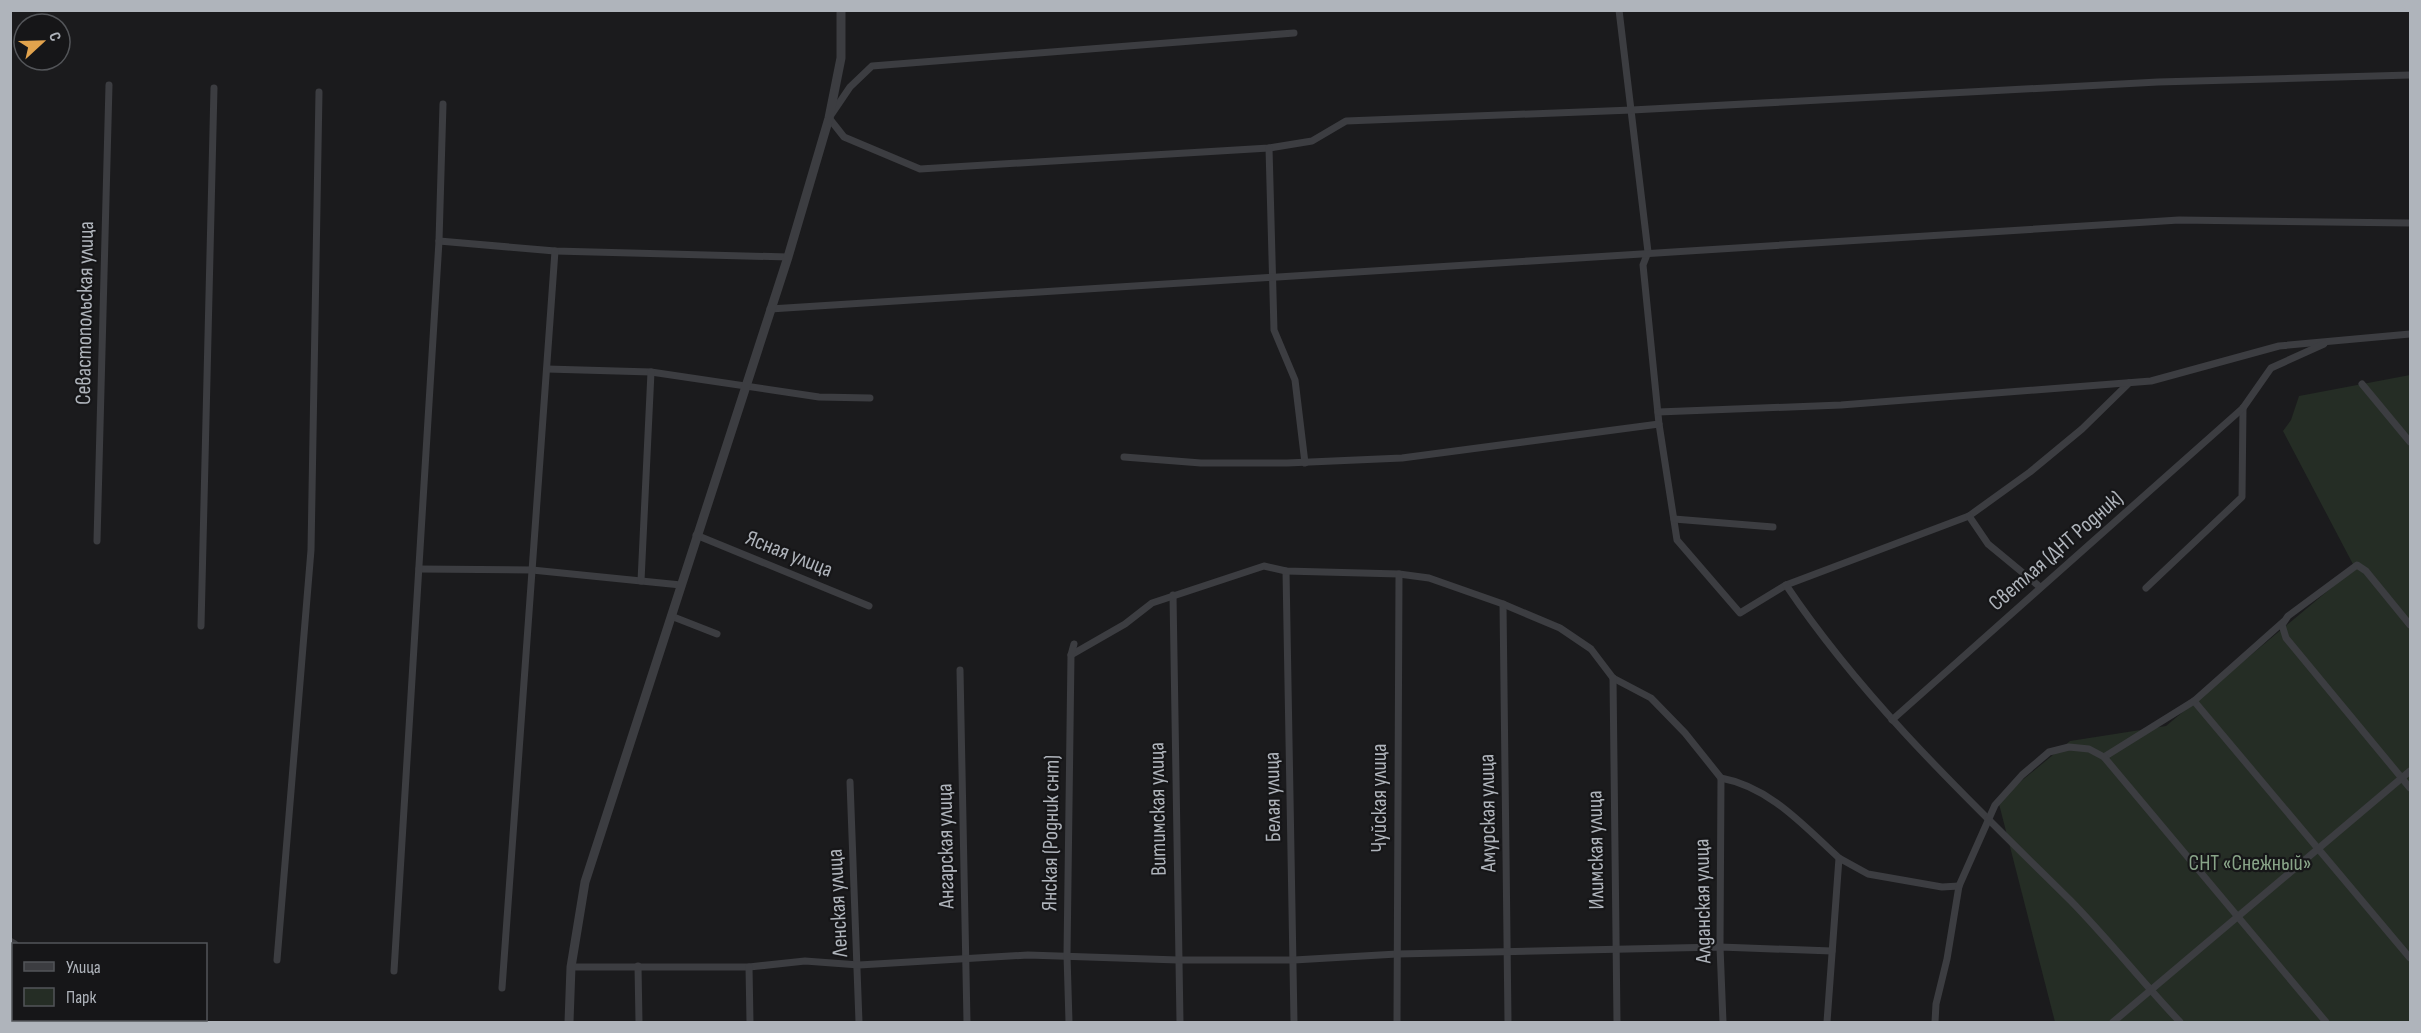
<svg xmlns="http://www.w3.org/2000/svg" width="2421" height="1033" viewBox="0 0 2421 1033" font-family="'Sofia Sans Condensed',sans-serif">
  <rect width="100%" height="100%" fill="#1b1b1d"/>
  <!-- green -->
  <polygon fill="#252d25" points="2410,375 2410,1022 2055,1022 1998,800 2070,741 2166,726 2355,568 2283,431 2291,420 2299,396"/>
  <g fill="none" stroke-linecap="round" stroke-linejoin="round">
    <!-- minor -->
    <g stroke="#3c3d41" stroke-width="7">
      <polyline points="1619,10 1648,252 1643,265 1659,424 1677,540 1740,613 1786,585 1969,516 2030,472 2082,429 2129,383"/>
      <polyline points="1294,33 872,66 850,87 829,118 844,137 920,169 1269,148 1312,141 1346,121 1632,110 2158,82 2410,75"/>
      <polyline points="1269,148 1274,330 1295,380 1305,463"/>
      <polyline points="439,241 555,251 788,257"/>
      <polyline points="770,309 2179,220 2410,223"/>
      <polyline points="547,369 651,372 819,397 870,398"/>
      <polyline points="2362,384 2410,442"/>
      <polyline points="1658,412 1841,405 2151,381 2279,346 2410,334"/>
      <polyline points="1124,457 1201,463 1287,463 1402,458 1659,424"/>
      <polyline points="1969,516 1988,544 2040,587"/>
      <polyline points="1674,519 1773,527"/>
      <polyline points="696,535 869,606"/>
      <polyline points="97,541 109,85"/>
      <polyline points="419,569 532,570 681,585"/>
      <polyline points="1286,571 1294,1022"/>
      <polyline points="641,581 651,372"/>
      <path d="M1786 585C1866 704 1970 801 2071 901 2109 940 2143 983 2180 1022"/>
      <polyline points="2146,588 2242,497 2243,408"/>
      <polyline points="1173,595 1180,1022"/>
      <polyline points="1503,604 1508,1022"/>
      <polyline points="671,616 717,634"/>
      <polyline points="2410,625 2366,571 2357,565 2288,616 2282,625 2286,638 2410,788"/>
      <polyline points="201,626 214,88"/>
      <path d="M1071 655 1125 624 1152 603 1264 566 1286 571 1399 574 1429 578 1503 604 1560 628 1591 649 1613 678 1651 698 1685 733 1721 778C1770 787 1804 826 1839 858"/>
      <polyline points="960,670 967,1022"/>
      <polyline points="1613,678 1617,1022"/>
      <polyline points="2194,701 2410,958"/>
      <polyline points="1892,720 2243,408 2271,368 2324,344"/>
      <polyline points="2104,757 2194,701 2283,622"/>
      <polyline points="1721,778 1720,947 1723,1022"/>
      <polyline points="850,782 859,1022"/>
      <polyline points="10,941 15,944"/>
      <polyline points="277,960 311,550 319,92"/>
      <polyline points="638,966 639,1022"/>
      <polyline points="571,967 749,967 805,961 859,965 1028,955 1178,960 1294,960 1397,954 1720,947 1832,951"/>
      <polyline points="749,967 750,1022"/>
      <polyline points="394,971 439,241 443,104"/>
      <polyline points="502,988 555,251"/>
      <polyline points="116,1020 120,1022"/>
      <polyline points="1069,1022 1067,955 1071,655 1074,644"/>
      <polyline points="1397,1022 1399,574"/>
      <polyline points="1827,1022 1839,858 1868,874 1942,887 1959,886"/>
      <polyline points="1935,1022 1936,1004 1947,959 1959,886 1995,805 2022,775 2049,752 2069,747 2089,749 2104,757 2326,1022"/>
      <polyline points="2113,1022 2410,771"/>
    </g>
    <!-- tertiary -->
    <polyline stroke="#3c3d41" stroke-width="9" points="569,1022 571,967 585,882 788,257 829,118 841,58 841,10"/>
  </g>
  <g text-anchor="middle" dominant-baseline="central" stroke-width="4.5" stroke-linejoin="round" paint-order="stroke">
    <!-- street labels -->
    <g font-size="22" fill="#afb4bb" stroke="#161618">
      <text transform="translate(85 313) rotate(-89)">Севастопольская улица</text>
      <text transform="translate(2056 551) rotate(-41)">Светлая (ДНТ Родник)</text>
      <text transform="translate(789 554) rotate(22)">Ясная улица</text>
      <text transform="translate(1273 797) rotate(-91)">Белая улица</text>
      <text transform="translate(1379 798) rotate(-90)">Чуйская улица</text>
      <text transform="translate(1158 809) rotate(-91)">Витимская улица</text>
      <text transform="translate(1488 813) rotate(-91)">Амурская улица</text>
      <text transform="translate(1051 833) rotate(-89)">Янская (Родник снт)</text>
      <text transform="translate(946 846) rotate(-91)">Ангарская улица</text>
      <text transform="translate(1596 850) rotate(-91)">Илимская улица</text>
      <text transform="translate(1703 901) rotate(-91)">Алданская улица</text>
      <text transform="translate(838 903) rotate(-93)">Ленская улица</text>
    </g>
    <!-- park labels -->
    <g font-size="22" fill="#88a488" stroke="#161618">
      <text x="2250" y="863">СНТ «Снежный»</text>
    </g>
  </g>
  <!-- border -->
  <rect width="2421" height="1033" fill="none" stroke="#afb4bb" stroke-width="24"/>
  <!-- legend -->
  <rect x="12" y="943" width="195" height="78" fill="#161618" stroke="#535559" stroke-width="1.5"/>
  <rect x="24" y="962" width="30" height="9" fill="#3c3d41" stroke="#535559" stroke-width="1.5"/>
  <text x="66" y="973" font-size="18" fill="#afb4bb">Улица</text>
  <rect x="24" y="988" width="30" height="18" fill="#252d25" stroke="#535559" stroke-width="1.5"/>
  <text x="66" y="1003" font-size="18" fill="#afb4bb">Парк</text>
  <!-- north arrow -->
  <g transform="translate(42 42) rotate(68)"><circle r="28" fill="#161618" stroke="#535559" stroke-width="1.5"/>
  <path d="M0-4.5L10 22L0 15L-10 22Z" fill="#e2a34d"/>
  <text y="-9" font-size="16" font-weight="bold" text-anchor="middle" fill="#afb4bb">С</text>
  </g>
</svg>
